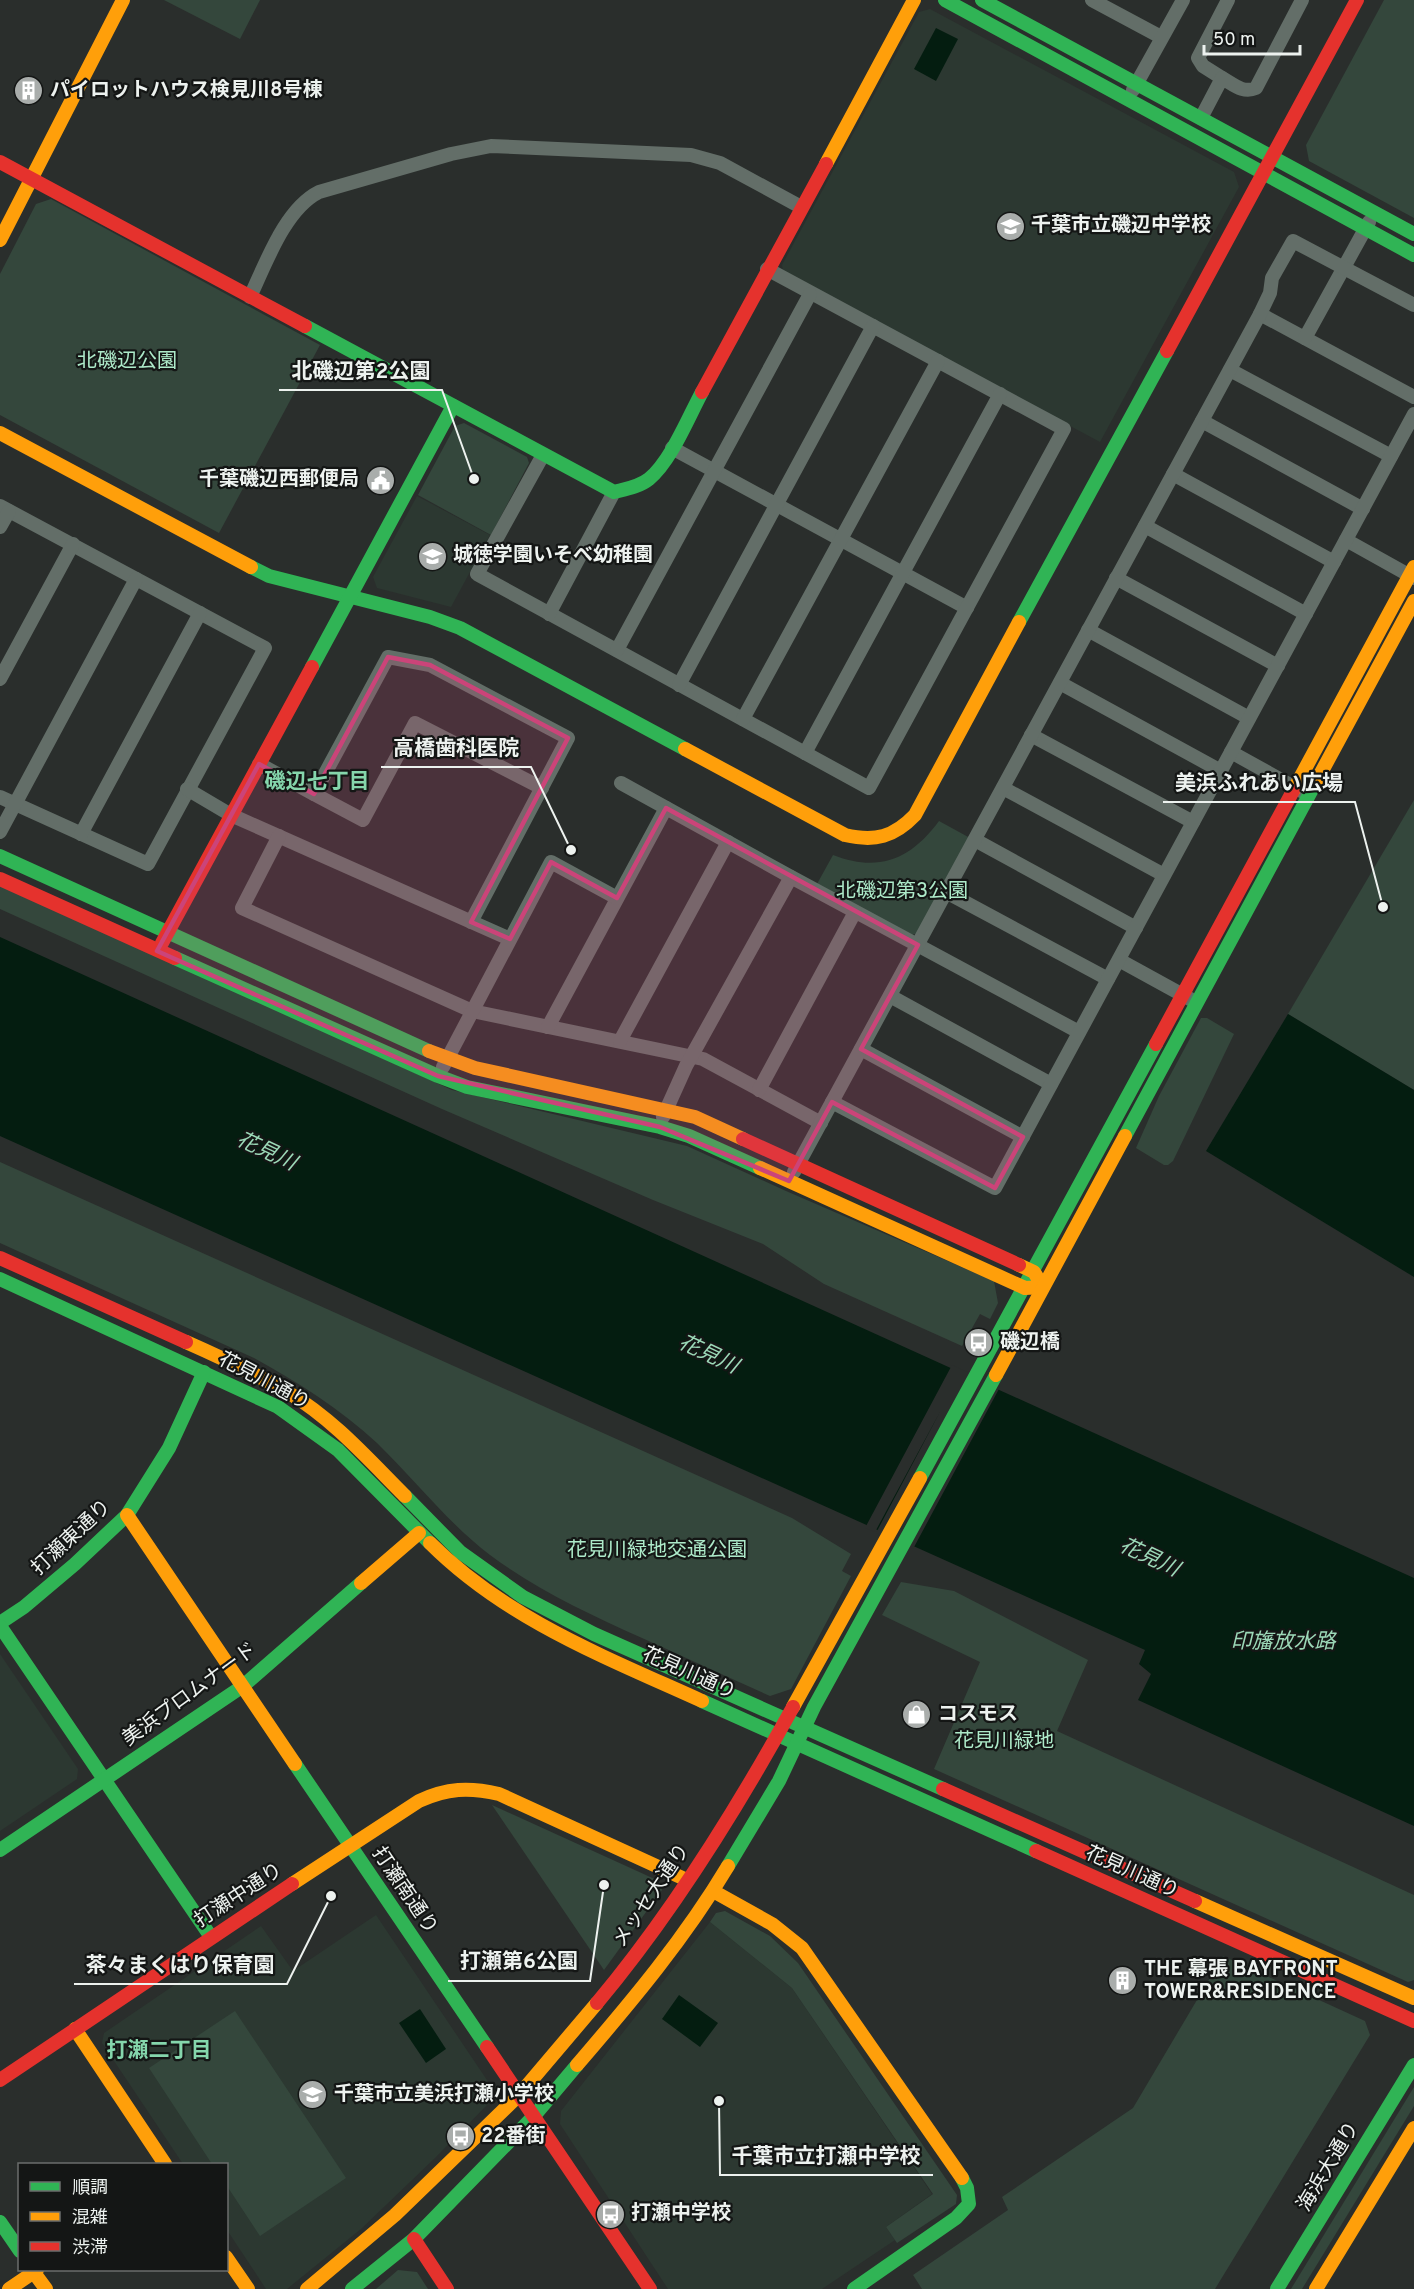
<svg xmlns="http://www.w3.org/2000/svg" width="1414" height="2289" viewBox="0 0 1414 2289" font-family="Overpass,'Noto Sans JP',sans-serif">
  <rect width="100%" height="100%" fill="#2a2e2c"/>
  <!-- built -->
  <g fill="#2c3831">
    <polygon points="930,9 1234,172 1239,187 1100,442 783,271 782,265 919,12"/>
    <polygon points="417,496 490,535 451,607 377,588 373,577"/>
    <polygon points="0,1654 78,1769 77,1779 0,1831"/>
    <polygon points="376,1915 491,2086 489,2103 436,2157 361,2229 287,2289 266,2289 227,2230 226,2164 183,2164 102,2043 104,2033 261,1926 293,1971"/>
    <polygon points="710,1922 792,1988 932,2194 886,2227 895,2240 822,2289 668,2289 560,2124 561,2111"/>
  </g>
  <!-- green -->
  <g fill="#34473c">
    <polygon points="164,0 260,0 240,39"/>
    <polygon points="1384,0 1414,0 1414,218 1309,161 1306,145"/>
    <polygon points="51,199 320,345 219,533 0,415 0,274 36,204"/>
    <polygon points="464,423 527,457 529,463 491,535 418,495 455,426"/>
    <polygon points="1414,800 1414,1090 1288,1014"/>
    <path d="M939 821 970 838 918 933 912 935 817 884 833 855C879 873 911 859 939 821Z"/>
    <polygon points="0,883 452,1090 687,1146 786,1191 994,1281 998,1303 990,1319 980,1314 962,1346 824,1284 763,1244 653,1200 442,1109 0,909"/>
    <polygon points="1201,1018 1207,1018 1234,1034 1173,1161 1168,1165 1164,1165 1136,1148 1159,1096"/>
    <path d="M0 1162 761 1504 792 1518 851 1554 842 1571 851 1576 791 1689 770 1696C727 1677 685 1657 642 1638 589 1614 537 1590 490 1555 448 1523 415 1480 377 1443 340 1409 298 1382 254 1358L0 1243Z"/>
    <polygon points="901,1582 954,1591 1088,1660 1057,1731 1414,1895 1414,1980 1408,1982 934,1769 980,1662 882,1615"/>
    <polygon points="492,1805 659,1881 662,1890 604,1970"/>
    <polygon points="725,1911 770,1936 798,1963 957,2195 956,2204 897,2243 886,2227 933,2194 792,1988 710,1922 716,1913"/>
    <polygon points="1223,1956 1365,2021 1370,2035 1215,2289 922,2289 913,2275 1008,2210 1002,2197 1133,2108"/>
    <polygon points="235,2011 346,2178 260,2236 227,2186 226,2164 212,2164 149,2068"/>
    <polygon points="1414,2087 1414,2106 1302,2289 1291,2289"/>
    <polygon points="398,2270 417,2272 428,2289 376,2289"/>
  </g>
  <!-- water -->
  <g fill="#041d10">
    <polygon points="936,28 958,39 936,81 914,69"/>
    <polygon points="0,937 1414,1578 1414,1826 1138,1700 1151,1674 1139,1664 1145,1650 0,1136"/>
    <polygon points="1288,1014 1414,1090 1414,1277 1206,1151"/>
    <polygon points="679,1995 718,2023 700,2047 662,2019"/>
    <polygon points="420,2009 446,2049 426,2063 399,2023"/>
  </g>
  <!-- pier -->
  <polygon fill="#2a2e2c" points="952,1365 1000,1387 913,1549 876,1533 941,1410 875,1532 865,1528"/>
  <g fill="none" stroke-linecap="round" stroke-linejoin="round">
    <!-- street -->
    <g stroke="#636e68" stroke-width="14">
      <polyline points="1092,0 1161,37"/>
      <polyline points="1222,78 1203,66 1198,58 1228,0"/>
      <polyline points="1133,90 1183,0"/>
      <path d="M1201 118 1222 78C1233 84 1243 94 1256 88L1302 0"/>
      <path d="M250 297C266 263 285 209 319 192L451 154 491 146 691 155 720 163 801 207"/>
      <polyline points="1260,314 1414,397"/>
      <polyline points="1305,338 1369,222"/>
      <polyline points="1230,370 1391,456"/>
      <polyline points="1202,421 1363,509"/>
      <polyline points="672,448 967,608"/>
      <polyline points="543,455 477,574 869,788 1064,429 767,269"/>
      <polyline points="1173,474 1334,562"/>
      <polyline points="0,506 265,648 148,864 0,797"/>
      <polyline points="1145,526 1306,614"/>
      <polyline points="0,527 9,511"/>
      <polyline points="1346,540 1414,578"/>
      <polyline points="1116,578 1278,666"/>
      <polyline points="549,614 614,492"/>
      <polyline points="1088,630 1249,718"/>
      <polyline points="617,650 810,294"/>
      <polyline points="0,679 73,544"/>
      <polyline points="1060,683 1221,771"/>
      <polyline points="679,685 873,326"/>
      <polyline points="743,719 938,361"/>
      <polyline points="1031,735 1193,822"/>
      <polyline points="1231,752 1303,792"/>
      <polyline points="805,753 1000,394"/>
      <polyline points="259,764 314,794 388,657 430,665 568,738 471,922"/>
      <polyline points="621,783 791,877 1079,1032"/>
      <polyline points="1003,788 1164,875"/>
      <polyline points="187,789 231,815 510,939"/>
      <polyline points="314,794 363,820 415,723 542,788"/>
      <polyline points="0,832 136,579"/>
      <polyline points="81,834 200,613"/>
      <polyline points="279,836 242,908 472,1011 703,1059 821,1123"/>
      <polyline points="975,840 1136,928"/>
      <polyline points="946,892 1108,979"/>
      <polyline points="1119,960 1190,999"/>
      <polyline points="890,996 1051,1084"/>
      <polyline points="548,1027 666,808"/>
      <polyline points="620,1041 728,842"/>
      <polyline points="861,1049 1023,1137"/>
      <polyline points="443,1067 551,862 617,898"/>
      <polyline points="759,1090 855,912"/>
      <polyline points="832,1102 995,1188 1414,414"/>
      <polyline points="663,1117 686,1066 791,877"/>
      <polyline points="794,1172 1260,314 1270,293 1272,278 1293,241 1414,305"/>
    </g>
    <!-- fast -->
    <g stroke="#30b455" stroke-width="14">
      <polyline points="945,0 1414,255"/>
      <polyline points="982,0 1414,234"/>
      <path d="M305 326 614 492C626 489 639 487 649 479 671 461 688 418 702 392"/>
      <polyline points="251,567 269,576 430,617 460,628 685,749"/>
      <polyline points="1019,622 1167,351"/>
      <polyline points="312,667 453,406"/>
      <polyline points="0,856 429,1051"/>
      <polyline points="175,958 438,1076 467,1087 660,1127 689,1136 760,1168"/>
      <polyline points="1125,1136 1315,784"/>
      <polyline points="0,1279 278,1407 338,1450 430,1543"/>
      <polyline points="920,1478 1156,1044"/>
      <polyline points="405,1496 460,1552 523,1597 594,1634 943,1789"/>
      <polyline points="0,1623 24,1607 75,1564 127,1515 169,1448 204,1372"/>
      <polyline points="0,1626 211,1937"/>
      <polyline points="702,1701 1036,1851"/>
      <polyline points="295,1764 487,2047"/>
      <polyline points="0,1850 243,1686 361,1583"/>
      <polyline points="728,1866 779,1781 814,1707 996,1375"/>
      <polyline points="0,2222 20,2251"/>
      <polyline points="352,2289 414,2239 534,2116 577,2065"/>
      <polyline points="854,2289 956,2218 969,2204 967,2188 962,2178"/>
      <polyline points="1277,2289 1414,2065"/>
    </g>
    <!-- slow -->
    <g stroke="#ff9f0a" stroke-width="14">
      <polyline points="826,164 914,0"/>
      <polyline points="0,240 123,0"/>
      <polyline points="0,433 251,567"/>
      <path d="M685 749 845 835C875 842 894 837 915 815L1019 622"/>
      <polyline points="1315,784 1414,601"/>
      <polyline points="1293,791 1414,567"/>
      <polyline points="429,1051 475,1068 695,1117 743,1139"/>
      <polyline points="760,1168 1025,1288 1043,1287 1034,1272 1019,1265"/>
      <path d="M186 1342C220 1357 256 1374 289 1393 333 1419 369 1460 405 1496"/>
      <polyline points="996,1375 1125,1136"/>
      <polyline points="127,1515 295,1764"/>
      <path d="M430 1543C506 1619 605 1657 702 1701"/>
      <polyline points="361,1583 419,1533"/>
      <polyline points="793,1707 920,1478"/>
      <path d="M292 1884 419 1801C447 1788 469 1787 499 1794L687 1880"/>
      <polyline points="713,1891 772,1924 802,1948 962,2178"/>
      <polyline points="1195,1901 1414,1998"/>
      <polyline points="75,2029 165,2164"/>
      <path d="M577 2065C632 2001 685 1938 728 1866"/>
      <polyline points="226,2257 248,2289"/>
      <polyline points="32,2270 46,2289"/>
      <polyline points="9,2289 37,2270"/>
      <polyline points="307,2289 395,2215 519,2095 597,2003"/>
      <polyline points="1316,2289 1414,2128"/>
    </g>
    <!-- jam -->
    <g stroke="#e5322d" stroke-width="14">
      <polyline points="0,162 305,326"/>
      <polyline points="1167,351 1357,0"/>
      <polyline points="702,392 826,164"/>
      <polyline points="0,879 175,958"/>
      <polyline points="162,943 312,667"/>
      <polyline points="1156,1044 1293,791"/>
      <polyline points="743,1139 1019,1265"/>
      <polyline points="0,1258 186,1342"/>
      <polyline points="943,1789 1195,1901"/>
      <polyline points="1036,1851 1414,2021"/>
      <path d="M597 2003C670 1916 738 1807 793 1707"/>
      <polyline points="487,2047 650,2289"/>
      <polyline points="0,2080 292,1884"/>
      <polyline points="414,2239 447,2289"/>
    </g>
  </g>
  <!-- marked area -->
  <path fill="#cb4479" fill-opacity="0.2" stroke="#cb4479" stroke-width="4.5" stroke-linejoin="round" d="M388 657 430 665 568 738 471 922 510 939 551 862 617 898 666 808 918 945 861 1049 1023 1137 995 1188 832 1102 789 1181 660 1127 438 1076 157 951 259 764 314 794Z"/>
  <!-- icons -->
  <defs>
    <symbol id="building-disc" viewBox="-11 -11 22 22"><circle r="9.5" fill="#a9adab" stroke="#141615"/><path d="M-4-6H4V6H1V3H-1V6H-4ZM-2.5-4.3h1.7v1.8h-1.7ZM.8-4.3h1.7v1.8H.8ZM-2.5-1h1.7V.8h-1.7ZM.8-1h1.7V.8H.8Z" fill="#fff"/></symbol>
    <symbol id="school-disc" viewBox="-11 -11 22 22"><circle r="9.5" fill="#a9adab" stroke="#141615"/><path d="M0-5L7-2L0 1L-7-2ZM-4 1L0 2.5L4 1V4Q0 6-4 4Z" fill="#fff"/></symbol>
    <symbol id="civic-disc" viewBox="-11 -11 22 22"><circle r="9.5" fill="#a9adab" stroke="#141615"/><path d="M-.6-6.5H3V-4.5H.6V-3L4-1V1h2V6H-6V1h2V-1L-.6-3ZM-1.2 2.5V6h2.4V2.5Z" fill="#fff"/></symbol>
    <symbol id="bus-disc" viewBox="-11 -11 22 22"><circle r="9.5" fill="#a9adab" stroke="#141615"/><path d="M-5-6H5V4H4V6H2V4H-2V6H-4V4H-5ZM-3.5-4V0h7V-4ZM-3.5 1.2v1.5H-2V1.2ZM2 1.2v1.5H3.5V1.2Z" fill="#fff"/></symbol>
    <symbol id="shop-disc" viewBox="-11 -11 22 22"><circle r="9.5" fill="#a9adab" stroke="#141615"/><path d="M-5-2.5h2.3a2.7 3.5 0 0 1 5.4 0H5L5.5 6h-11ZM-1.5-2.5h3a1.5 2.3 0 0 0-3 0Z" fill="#fff"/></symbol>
  </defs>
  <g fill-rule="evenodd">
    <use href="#building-disc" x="12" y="74" width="33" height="33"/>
    <use href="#school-disc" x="994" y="210" width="33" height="33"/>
    <use href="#civic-disc" x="364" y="464" width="33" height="33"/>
    <use href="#school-disc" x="416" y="540" width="33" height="33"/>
    <use href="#bus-disc" x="962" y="1326" width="33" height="33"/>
    <use href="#shop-disc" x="900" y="1698" width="33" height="33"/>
    <use href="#building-disc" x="1106" y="1964" width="33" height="33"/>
    <use href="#school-disc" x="296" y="2078" width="33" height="33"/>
    <use href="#bus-disc" x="444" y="2120" width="33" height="33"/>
    <use href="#bus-disc" x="594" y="2198" width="33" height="33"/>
  </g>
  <g text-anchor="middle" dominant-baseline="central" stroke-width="4.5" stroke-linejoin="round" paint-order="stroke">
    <!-- poi labels -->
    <g font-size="20" font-weight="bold" fill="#edf2ef" stroke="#141615" text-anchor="start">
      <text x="50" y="91">パイロットハウス検見川8号棟</text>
      <text x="1031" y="226">千葉市立磯辺中学校</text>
      <text x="359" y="480" text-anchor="end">千葉磯辺西郵便局</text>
      <text x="453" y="556">城徳学園いそべ幼稚園</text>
      <text x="1000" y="1343">磯辺橋</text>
      <text x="938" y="1715">コスモス</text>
      <text x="1144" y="1970">THE 幕張 BAYFRONT<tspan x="1144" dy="23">TOWER&amp;RESIDENCE</tspan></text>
      <text x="334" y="2095">千葉市立美浜打瀬小学校</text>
      <text x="481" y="2137">22番街</text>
      <text x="631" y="2214">打瀬中学校</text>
    </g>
    <!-- park labels -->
    <g font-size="20" fill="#adeac9" stroke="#141615">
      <text x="127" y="362">北磯辺公園</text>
      <text x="902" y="892">北磯辺第3公園</text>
      <text x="657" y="1551">花見川緑地交通公園</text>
      <text x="1004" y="1742">花見川緑地</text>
    </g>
    <!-- street labels -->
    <g font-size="20" fill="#edf2ef" stroke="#141615">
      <text transform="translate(264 1382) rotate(28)">花見川通り</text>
      <text transform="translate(72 1538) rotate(-43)">打瀬東通り</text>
      <text transform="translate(689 1674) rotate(24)">花見川通り</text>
      <text transform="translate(190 1695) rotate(-36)">美浜プロムナード</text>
      <text transform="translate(1132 1873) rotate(24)">花見川通り</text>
      <text transform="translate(404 1891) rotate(56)">打瀬南通り</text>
      <text transform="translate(239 1896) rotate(-33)">打瀬中通り</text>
      <text transform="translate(652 1896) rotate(-56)">メッセ大通り</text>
      <text transform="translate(1329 2167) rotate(-59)">海浜大通り</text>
    </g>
    <!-- neighbourhood labels -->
    <g font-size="21" font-weight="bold" fill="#85d6ac" stroke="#141615">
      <text x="317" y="782">磯辺七丁目</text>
      <text x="159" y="2051">打瀬二丁目</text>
    </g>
    <!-- water labels -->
    <g font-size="21" font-style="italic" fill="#9cd9b8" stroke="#141615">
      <text transform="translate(266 1152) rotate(25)">花見川</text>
      <text transform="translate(708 1355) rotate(25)">花見川</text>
      <text transform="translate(1149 1558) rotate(25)">花見川</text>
      <text x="1283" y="1642">印旛放水路</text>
    </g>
  </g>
  <!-- callouts -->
  <path fill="none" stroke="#edf2ef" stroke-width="2" d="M474 479L442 390H279M571 850L531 767H381M1383 907L1355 802H1163M604 1885L590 1981H448M331 1896L287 1984H74M719 2101L720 2175H933"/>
  <g fill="#edf2ef" stroke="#141615" stroke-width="2">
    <circle cx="474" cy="479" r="6"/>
    <circle cx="571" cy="850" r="6"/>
    <circle cx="1383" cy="907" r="6"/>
    <circle cx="604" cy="1885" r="6"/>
    <circle cx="331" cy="1896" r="6"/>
    <circle cx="719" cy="2101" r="6"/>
  </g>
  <g font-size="21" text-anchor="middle" font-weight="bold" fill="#edf2ef" stroke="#141615" stroke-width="4.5" stroke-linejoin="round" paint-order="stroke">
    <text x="361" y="378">北磯辺第2公園</text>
    <text x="456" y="755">高橋歯科医院</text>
    <text x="1259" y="790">美浜ふれあい広場</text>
    <text x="519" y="1968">打瀬第6公園</text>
    <text x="180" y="1972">茶々まくはり保育園</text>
    <text x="826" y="2163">千葉市立打瀬中学校</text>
  </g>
  <!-- legend -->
  <rect x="18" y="2163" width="210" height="108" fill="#141615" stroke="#6b6e6c" stroke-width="1.5"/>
  <rect x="30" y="2182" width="30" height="9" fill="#30b455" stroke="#6b6e6c" stroke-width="1.5"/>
  <text x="72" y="2193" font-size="18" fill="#edf2ef">順調</text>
  <rect x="30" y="2212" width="30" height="9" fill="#ff9f0a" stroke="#6b6e6c" stroke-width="1.5"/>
  <text x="72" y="2223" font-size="18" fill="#edf2ef">混雑</text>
  <rect x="30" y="2242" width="30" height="9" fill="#e5322d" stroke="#6b6e6c" stroke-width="1.5"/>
  <text x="72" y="2253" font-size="18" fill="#edf2ef">渋滞</text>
  <!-- scale -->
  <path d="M1204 45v9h96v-9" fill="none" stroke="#edf2ef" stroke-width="3"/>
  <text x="1213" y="45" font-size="18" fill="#edf2ef" stroke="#141615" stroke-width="4.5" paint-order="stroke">50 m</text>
</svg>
